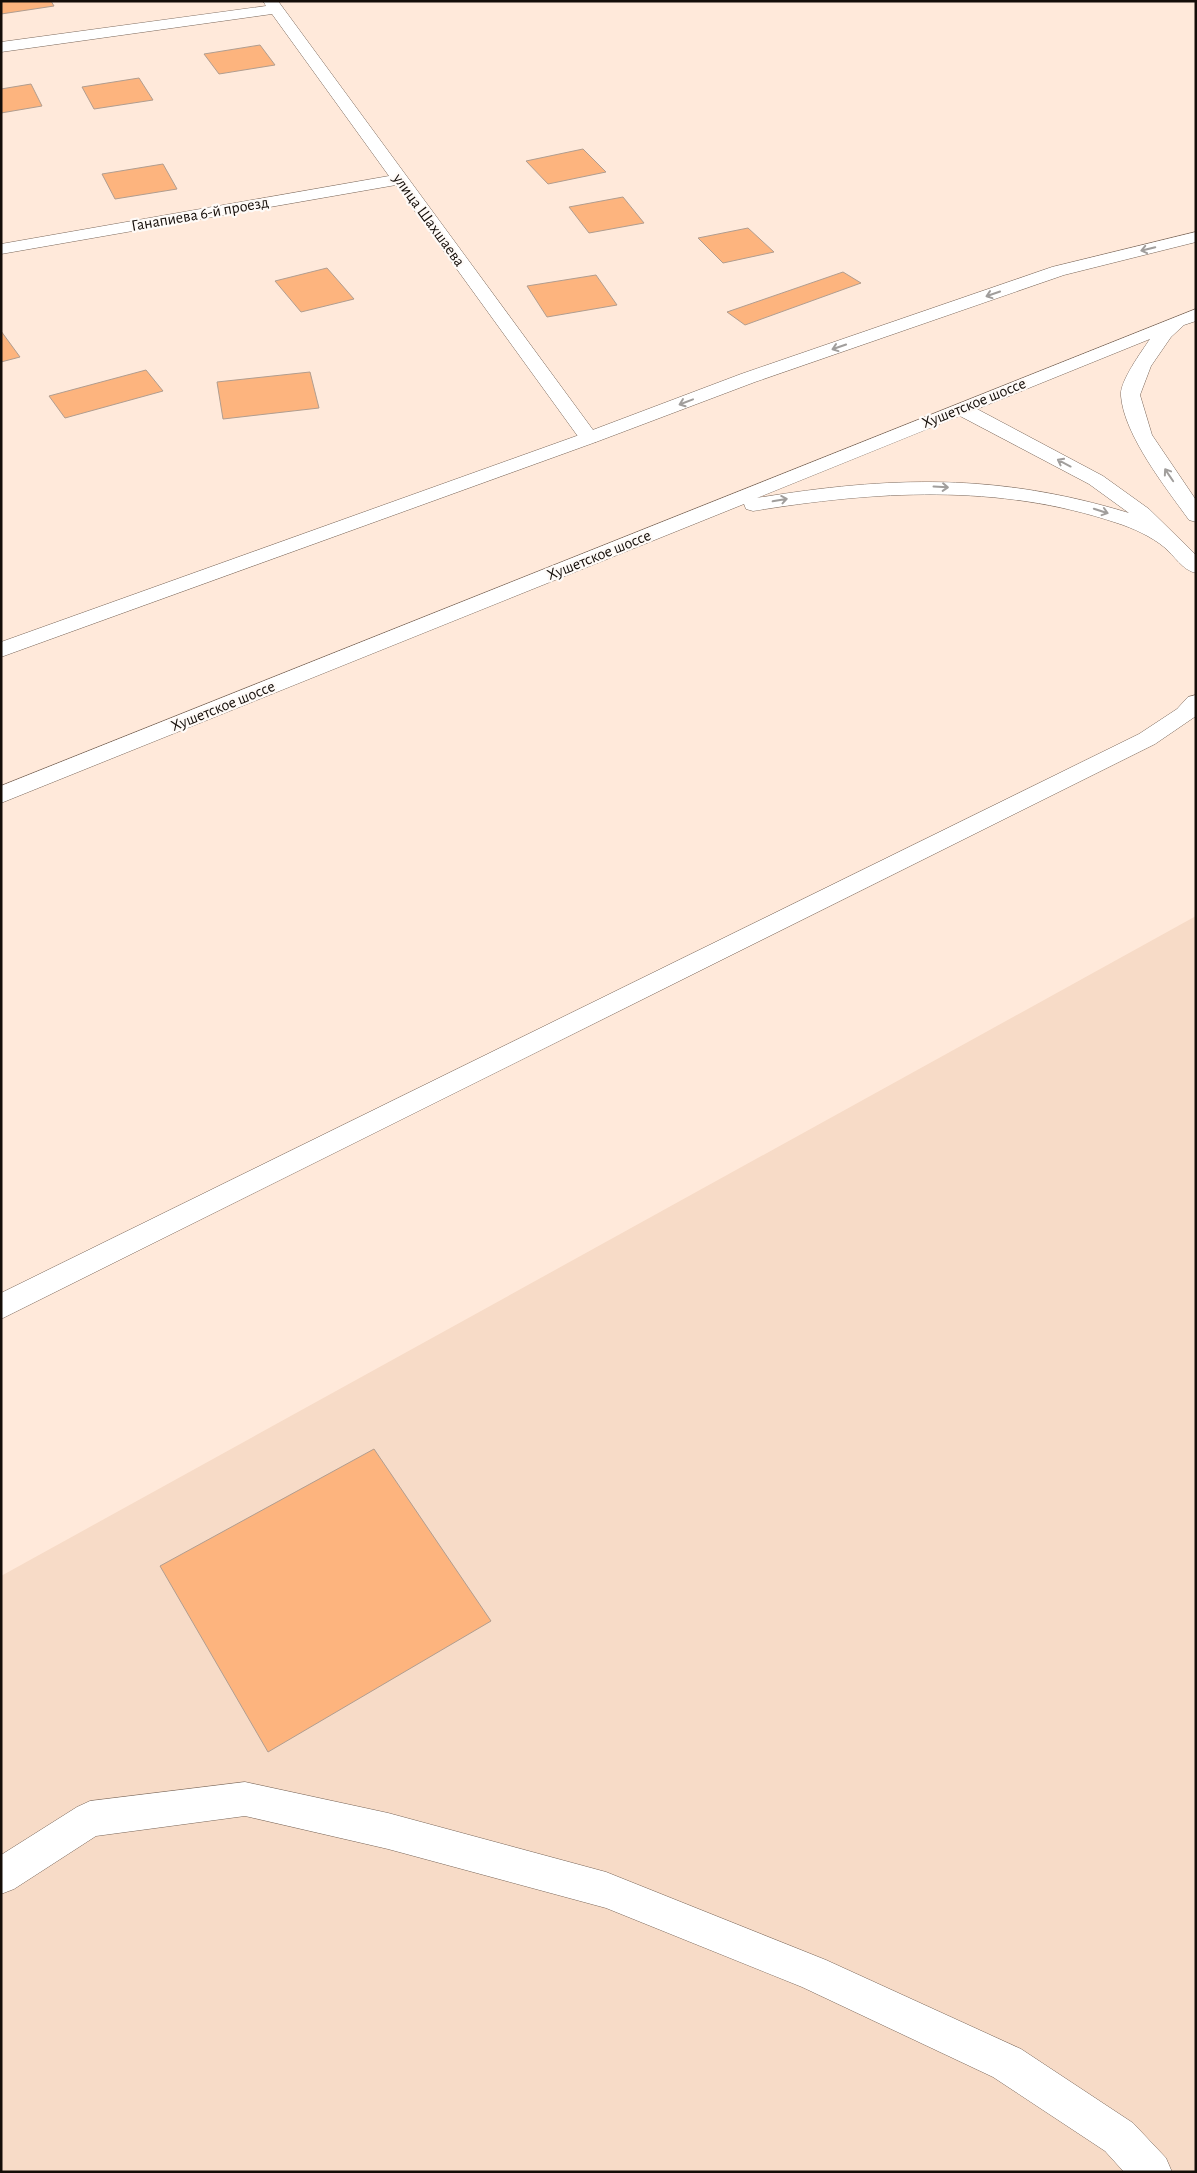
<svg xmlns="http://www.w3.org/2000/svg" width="1197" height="2173" viewBox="0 0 1197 2173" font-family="'Alegreya Sans',sans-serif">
  <rect width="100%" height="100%" fill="#ffe9da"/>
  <!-- built -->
  <polygon fill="#f7dbc7" points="1196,916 1196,2172 1,2172 1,1576"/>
  <!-- building -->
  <g fill="#fdb47e" stroke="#b19d8f">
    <polygon points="1,1 51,1 54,6 1,14"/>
    <polygon points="260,45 275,65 219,74 204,54"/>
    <polygon points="139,78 153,100 94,109 82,87"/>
    <polygon points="31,84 42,106 1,113 1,89"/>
    <polygon points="583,149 606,172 548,184 526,161"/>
    <polygon points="163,164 177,189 115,199 102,174"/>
    <polygon points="623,197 644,223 589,233 569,207"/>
    <polygon points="748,228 774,252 723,263 698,238"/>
    <polygon points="327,268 354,299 301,312 275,281"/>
    <polygon points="843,272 861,283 745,325 727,312"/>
    <polygon points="596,275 617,305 547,317 527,286"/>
    <polygon points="1,331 20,357 1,362"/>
    <polygon points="146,370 163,391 65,418 49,396"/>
    <polygon points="310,372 319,408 223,419 217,382"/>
    <polygon points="374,1449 491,1621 268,1752 160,1566"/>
  </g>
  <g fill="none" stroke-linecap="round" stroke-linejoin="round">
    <defs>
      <g id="lane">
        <polygon points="263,1 278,1 596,434 599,438 596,442 582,442 396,185 1,254 1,244 389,176 272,14 1,52 1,42 266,6"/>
        <polygon points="245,1782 388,1813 606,1872 826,1960 1021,2049 1133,2123 1166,2158 1172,2172 1124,2172 1105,2151 993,2077 802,1987 606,1908 388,1849 245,1816 96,1836 14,1889 1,1894 1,1855 77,1807 90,1801"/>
      </g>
      <g id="secondary">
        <polygon points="1196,232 1196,242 1064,275 755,382 596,442 1,657 1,642 582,434 741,374 1052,267"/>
        <path d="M1196 309V321L1184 325 1171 337 1151 366 1140 395 1152 435 1196 500V522L1189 520C1166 488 1124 435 1121 396 1119 382 1142 351 1150 339L977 409 1103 476 1149 509 1196 555V573C1182 570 1175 556 1164 547 1152 537 1133 528 1117 523 998 483 875 491 753 511L746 509 744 504 1 803V786ZM960 416 1089 484 1129 513C998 473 891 476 757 498Z"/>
        <polygon points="1196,695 1196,716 1155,744 1,1319 1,1293 1139,734 1177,709 1188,697"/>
      </g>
    </defs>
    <!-- lane casing -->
    <use href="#lane" stroke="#796659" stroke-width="1"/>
    <!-- secondary casing -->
    <use href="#secondary" stroke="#796659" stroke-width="1"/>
    <!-- lane -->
    <use href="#lane" fill="#fff" fill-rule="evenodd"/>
    <!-- secondary -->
    <use href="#secondary" fill="#fff" fill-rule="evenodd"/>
  </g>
  <!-- one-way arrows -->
  <defs><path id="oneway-shaft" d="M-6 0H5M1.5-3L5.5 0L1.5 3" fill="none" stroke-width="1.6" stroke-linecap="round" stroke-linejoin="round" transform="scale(1.25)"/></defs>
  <g stroke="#a19e9c">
    <use href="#oneway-shaft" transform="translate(1148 249) rotate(166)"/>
    <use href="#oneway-shaft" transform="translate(993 294) rotate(161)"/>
    <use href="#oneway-shaft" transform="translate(839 347) rotate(161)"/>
    <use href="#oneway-shaft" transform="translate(686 402) rotate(159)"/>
    <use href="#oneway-shaft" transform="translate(1064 463) rotate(-152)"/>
    <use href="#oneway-shaft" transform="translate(1169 475) rotate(-124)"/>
    <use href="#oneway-shaft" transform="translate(941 487) rotate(3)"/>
    <use href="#oneway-shaft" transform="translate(780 500) rotate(-10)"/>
    <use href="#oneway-shaft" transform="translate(1101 511) rotate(18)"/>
  </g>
  <g text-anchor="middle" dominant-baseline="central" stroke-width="4.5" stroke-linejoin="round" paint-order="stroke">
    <!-- far-street labels -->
    <g font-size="16" fill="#140d08" stroke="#fefaf7">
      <text transform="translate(200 214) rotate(-10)">Ганапиева 6-й проезд</text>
      <text transform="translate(429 220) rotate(54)">улица Шахшаева</text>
      <text transform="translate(974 403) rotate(-22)">Хушетское шоссе</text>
      <text transform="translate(599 555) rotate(-22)">Хушетское шоссе</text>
      <text transform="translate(223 706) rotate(-22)">Хушетское шоссе</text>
    </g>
  </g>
  <!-- border -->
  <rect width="1197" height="2173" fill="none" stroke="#140d08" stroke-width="5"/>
</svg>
